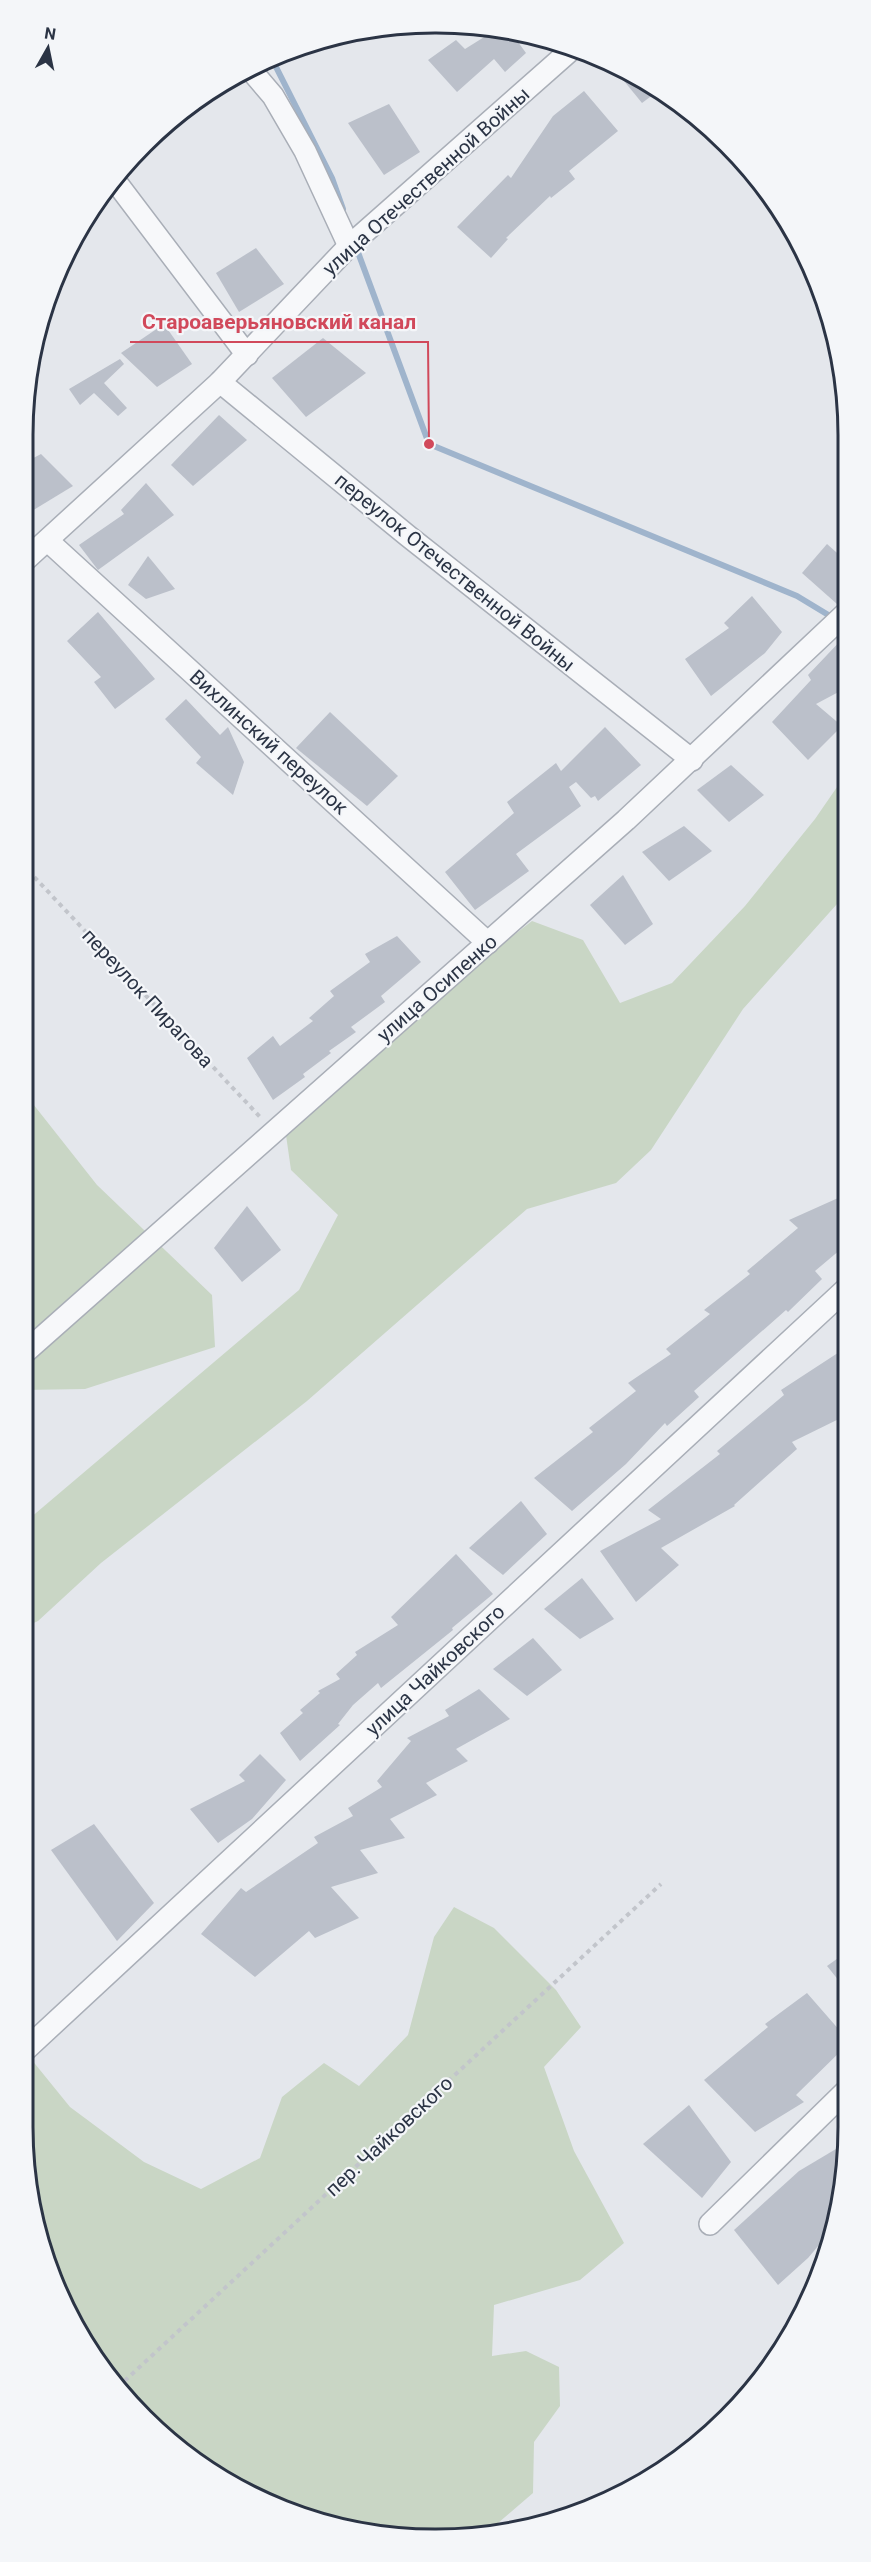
<svg xmlns="http://www.w3.org/2000/svg" width="871" height="2562" viewBox="0 0 871 2562" font-family="Roboto,sans-serif">
  <rect width="100%" height="100%" fill="#e4e7ec"/>
  <!-- green -->
  <g fill="#c9d6c5">
    <polygon points="846,774 846,894 743,1009 651,1150 616,1183 527,1209 307,1401 101,1563 38,1621 23,1628 23,1524 299,1290 338,1215 291,1170 283,1114 532,921 583,940 620,1003 672,983 745,906 815,819"/>
    <polygon points="22,1090 97,1185 212,1295 215,1347 85,1389 23,1390"/>
    <polygon points="454,1907 494,1928 556,1990 581,2027 544,2067 574,2151 624,2243 580,2280 494,2305 492,2356 526,2351 559,2367 560,2406 534,2442 533,2493 484,2535 463,2539 382,2536 253,2497 184,2454 125,2399 57,2290 57,2271 49,2268 30,2207 22,2126 22,2019 27,2054 70,2107 144,2162 201,2189 260,2158 282,2097 324,2063 359,2086 408,2035 434,1937"/>
  </g>
  <g fill="none" stroke-linecap="round" stroke-linejoin="round">
    <!-- stream -->
    <g stroke="#9fb4cc" stroke-width="6">
      <polyline points="272,59 332,178 343,209"/>
      <polyline points="356,247 429,444 797,596 835,619"/>
    </g>
  </g>
  <!-- building -->
  <g fill="#bbc0ca">
    <polygon points="497,29 510,31 526,53 505,72 494,59 457,92 428,60 456,40 465,49"/>
    <polygon points="611,65 642,78 658,91 642,103"/>
    <polygon points="584,91 618,131 569,171 575,179 551,198 550,196 506,238 508,239 491,258 457,227 508,175 511,178 553,116"/>
    <polygon points="389,104 420,152 384,175 348,123"/>
    <polygon points="256,248 284,284 239,312 216,273"/>
    <polygon points="164,324 192,364 157,387 121,353"/>
    <polygon points="323,338 366,373 306,417 272,378"/>
    <polygon points="120,359 124,364 104,383 127,408 118,416 94,393 80,405 69,389"/>
    <polygon points="219,415 247,440 193,486 171,465"/>
    <polygon points="41,454 73,486 22,517 22,464"/>
    <polygon points="146,483 174,515 98,570 79,545 124,514 121,510"/>
    <polygon points="827,544 845,560 845,594 837,604 802,573"/>
    <polygon points="148,556 175,589 146,599 128,585"/>
    <polygon points="752,596 782,632 765,653 711,696 685,659 729,628 724,623"/>
    <polygon points="98,612 155,679 115,709 94,682 101,677 67,641"/>
    <polygon points="845,636 846,688 816,704 842,726 808,760 772,722 811,680 808,675"/>
    <polygon points="186,699 220,735 228,727 244,762 233,795 196,763 201,757 165,719"/>
    <polygon points="330,712 398,776 367,806 296,748"/>
    <polygon points="605,727 641,765 598,801 595,796 591,798 576,782 569,787 581,806 516,854 529,871 475,910 445,872 514,813 507,802 556,763 561,771"/>
    <polygon points="731,765 764,795 729,822 697,790"/>
    <polygon points="684,826 712,851 669,881 642,852"/>
    <polygon points="623,875 653,924 625,945 590,905"/>
    <polygon points="397,936 421,962 381,996 385,1002 351,1027 356,1032 329,1051 331,1053 303,1074 305,1077 273,1100 247,1058 273,1036 280,1046 313,1021 309,1018 334,996 330,991 370,962 365,954"/>
    <polygon points="847,1194 847,1244 815,1271 822,1279 788,1312 786,1310 694,1391 699,1397 667,1426 665,1423 626,1464 572,1511 534,1478 593,1432 589,1428 636,1391 628,1383 671,1354 666,1349 710,1314 704,1310 750,1274 747,1271 798,1228 789,1220"/>
    <polygon points="247,1206 281,1250 242,1282 214,1248"/>
    <polygon points="847,1347 847,1415 792,1442 797,1449 734,1505 735,1506 661,1548 679,1565 636,1602 600,1551 661,1519 648,1510 720,1454 717,1451 784,1395 781,1390"/>
    <polygon points="521,1501 547,1534 503,1575 469,1548"/>
    <polygon points="456,1554 493,1594 452,1628 453,1630 381,1688 378,1683 353,1705 338,1724 340,1725 300,1761 280,1733 303,1713 300,1710 320,1693 318,1691 340,1679 336,1674 357,1655 355,1652 398,1625 391,1617"/>
    <polygon points="582,1578 614,1619 580,1639 544,1609"/>
    <polygon points="533,1638 562,1670 527,1696 493,1669"/>
    <polygon points="479,1689 510,1719 456,1749 468,1761 426,1783 437,1795 390,1819 405,1838 360,1850 378,1873 331,1887 359,1918 315,1938 309,1931 255,1977 201,1934 241,1888 246,1892 318,1843 314,1837 353,1816 348,1808 382,1787 377,1781 411,1741 407,1738 449,1716 445,1710"/>
    <polygon points="260,1754 286,1780 252,1819 218,1843 190,1809 245,1781 239,1775"/>
    <polygon points="94,1824 154,1903 117,1941 51,1850"/>
    <polygon points="848,1951 848,1992 827,1966"/>
    <polygon points="807,1993 848,2040 848,2044 796,2095 804,2102 755,2132 704,2080 768,2027 765,2024"/>
    <polygon points="689,2105 731,2162 702,2198 643,2144"/>
    <polygon points="846,2143 835,2226 808,2258 778,2285 734,2230 799,2171"/>
  </g>
  <g fill="none" stroke-linecap="round" stroke-linejoin="round">
    <defs>
      <g id="street">
        <polyline points="250,69 273,96 305,151 349,246"/>
        <polyline points="113,178 247,355"/>
        <polyline points="220,382 408,536 692,760"/>
        <polyline points="48,541 488,943"/>
        <polyline points="22,563 220,382 349,246 572,49"/>
        <polyline points="22,1355 626,820 845,614"/>
        <polyline points="22,2053 847,1288"/>
        <polyline points="710,2224 848,2089"/>
      </g>
    </defs>
    <!-- street casing -->
    <use href="#street" stroke="#a9aeb7" stroke-width="24"/>
    <!-- path -->
    <g stroke="#c2c5cb" stroke-width="4" stroke-dasharray="4.5 4.5" stroke-linecap="butt">
      <polyline points="22,864 262,1119"/>
      <polyline points="118,2387 661,1884"/>
    </g>
    <!-- street -->
    <use href="#street" stroke="#f7f8fa" stroke-width="21"/>
  </g>
  <g text-anchor="middle" dominant-baseline="central" stroke-width="4.5" stroke-linejoin="round" paint-order="stroke">
    <!-- street labels -->
    <g font-size="20" fill="#2b3445" stroke="#f4f6f9">
      <text transform="translate(426 181) rotate(-42)">улица Отечественной Войны</text>
      <text transform="translate(455 572) rotate(39)">переулок Отечественной Войны</text>
      <text transform="translate(269 742) rotate(42)">Вихлинский переулок</text>
      <text transform="translate(437 988) rotate(-41)">улица Осипенко</text>
      <text transform="translate(148 998) rotate(47)">переулок Пирагова</text>
      <text transform="translate(435 1670) rotate(-43)">улица Чайковского</text>
      <text transform="translate(389 2136) rotate(-43)">пер. Чайковского</text>
    </g>
  </g>
  <!-- crop -->
  <path d="M0 0H871V2562H0ZM435 33H436A402 402 0 0 1 838 435V2127A402 402 0 0 1 436 2529H435A402 402 0 0 1 33 2127V435A402 402 0 0 1 435 33Z" fill="#f4f6f9" fill-rule="evenodd"/>
  <path fill="none" stroke="#2b3445" stroke-width="3" d="M435 33H436A402 402 0 0 1 838 435V2127A402 402 0 0 1 436 2529H435A402 402 0 0 1 33 2127V435A402 402 0 0 1 435 33Z"/>
  <!-- callouts -->
  <path fill="none" stroke="#d1495b" stroke-width="2" d="M429 444L428 342H130"/>
  <circle fill="#d1495b" stroke="#f4f6f9" stroke-width="2" cx="429" cy="444" r="6"/>
  <g font-size="21" text-anchor="middle" font-weight="bold" fill="#d1495b" stroke="#f4f6f9" stroke-width="4.5" stroke-linejoin="round" paint-order="stroke">
    <text x="279" y="329">Староаверьяновский канал</text>
  </g>
  <!-- north arrow -->
  <g transform="translate(48 48) rotate(9)" stroke="#f4f6f9" stroke-width="4.5" paint-order="stroke">
  <path d="M0-4.5L10 22L0 15L-10 22Z" fill="#2b3445"/>
  <text y="-9" font-size="16" font-weight="bold" text-anchor="middle" fill="#2b3445">N</text>
  </g>
</svg>
